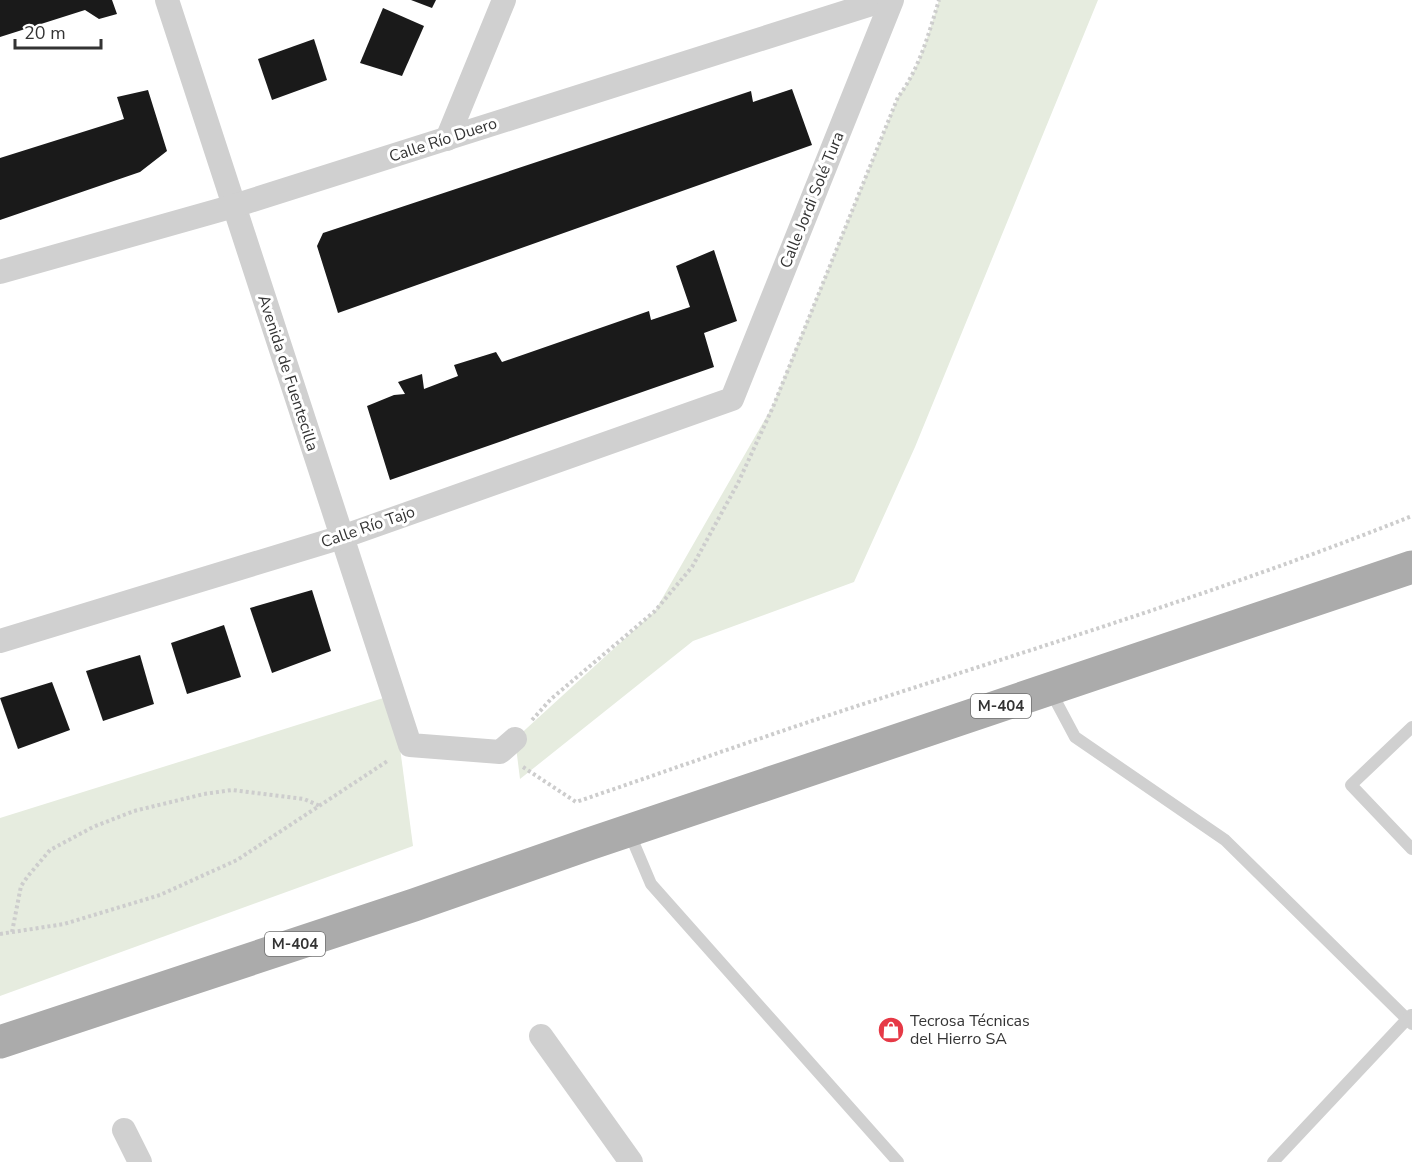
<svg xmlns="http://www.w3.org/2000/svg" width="1412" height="1162" viewBox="0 0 1412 1162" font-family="'Nunito Sans',sans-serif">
  <rect width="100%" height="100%" fill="#fff"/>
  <!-- green -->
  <g fill="#e6ecdf">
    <path d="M939 0H1098L915 447 854 582 693 641 520 779 515 739 655 611 772 407 898 97C919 70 929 33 939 0Z"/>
    <polygon points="393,695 413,846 0,996 0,818"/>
  </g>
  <!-- building -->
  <g fill="#1a1a1a">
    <polygon points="0,0 112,0 117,14 99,19 85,10 0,37"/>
    <polygon points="411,0 436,0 432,8"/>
    <polygon points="383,8 424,26 402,76 360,63"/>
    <polygon points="314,39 327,80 272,100 258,59"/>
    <polygon points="792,89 812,145 338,313 317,246 323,233 751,91 753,102"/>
    <polygon points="148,90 167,151 140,172 0,220 0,158 124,119 117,97"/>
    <polygon points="714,250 737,321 704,333 714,367 390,480 367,406 394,395 405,394 398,382 422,374 424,389 458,376 454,365 496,352 502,362 649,311 651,320 690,307 676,266"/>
    <polygon points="312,590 331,651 272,673 250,608"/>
    <polygon points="224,625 241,677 187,694 171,643"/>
    <polygon points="140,655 154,704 103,721 86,671"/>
    <polygon points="52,682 70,730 18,749 0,698"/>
  </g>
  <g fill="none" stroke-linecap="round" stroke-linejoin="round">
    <!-- path -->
    <g stroke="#cdcdcd" stroke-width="4" stroke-dasharray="3 3" stroke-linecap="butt">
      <path d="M532 720 551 699 655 611 692 567 738 483 773 407 898 97C919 70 929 33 939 0"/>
      <path d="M523 767 576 802C679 767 781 730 885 697 1062 640 1239 585 1412 516"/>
      <polyline points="12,932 21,886 28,876 50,850 93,827 134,811 204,794 232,790 304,799 320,806"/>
      <polyline points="0,934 64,924 160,895 237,860 389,760"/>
    </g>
    <!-- lane -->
    <g stroke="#d0d0d0" stroke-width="12">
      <polyline points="1050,690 1075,737 1225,840 1412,1024"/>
      <polyline points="1412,727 1351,785 1412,849"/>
      <polyline points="629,832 651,884 898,1162"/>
      <polyline points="1273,1162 1411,1015"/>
    </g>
    <!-- street -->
    <g stroke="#d0d0d0" stroke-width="24">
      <polyline points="167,0 410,745 500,752 515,739"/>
      <polyline points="447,139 504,0"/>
      <polyline points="0,272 234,206 884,0"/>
      <polyline points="0,641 342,537 732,399 892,0"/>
      <polyline points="541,1036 631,1162"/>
      <polyline points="124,1130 140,1162"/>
    </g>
    <!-- primary -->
    <polyline stroke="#ababab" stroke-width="33" points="0,1042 414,905 589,844 1412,567"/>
  </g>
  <!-- icons -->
  <defs>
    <symbol id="shop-disc" viewBox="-11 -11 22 22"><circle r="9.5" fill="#e63946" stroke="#fff"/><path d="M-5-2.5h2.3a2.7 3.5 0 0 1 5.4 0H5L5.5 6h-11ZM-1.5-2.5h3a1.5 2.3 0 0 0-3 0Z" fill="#fff"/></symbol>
  </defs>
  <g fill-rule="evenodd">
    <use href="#shop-disc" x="876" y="1015" width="30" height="30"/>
  </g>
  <g text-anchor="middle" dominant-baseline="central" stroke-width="6" stroke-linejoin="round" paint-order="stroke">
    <!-- shield labels -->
    <g fill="#fff" stroke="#707070" stroke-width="1.5">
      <rect x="971" y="694" width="60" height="24" rx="4.5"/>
      <rect x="265" y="932" width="60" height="24" rx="4.5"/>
    </g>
    <g font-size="15" font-weight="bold" fill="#333">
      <text x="1001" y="706">M-404</text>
      <text x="295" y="944">M-404</text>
    </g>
    <!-- street labels -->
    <g font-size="16" fill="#333" stroke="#fff">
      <text transform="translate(443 140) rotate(-18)">Calle Río Duero</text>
      <text transform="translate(812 200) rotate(-68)">Calle Jordi Solé Tura</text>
      <text transform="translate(288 373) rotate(72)">Avenida de Fuentecilla</text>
      <text transform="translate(368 527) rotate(-19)">Calle Río Tajo</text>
    </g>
    <!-- poi labels -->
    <g font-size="16" fill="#333" stroke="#fff" text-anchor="start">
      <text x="910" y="1021">Tecrosa Técnicas<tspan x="910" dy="18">del Hierro SA</tspan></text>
    </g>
  </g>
  <!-- scale -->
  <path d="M15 39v9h86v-9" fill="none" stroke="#333333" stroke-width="3"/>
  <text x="24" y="39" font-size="18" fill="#333333" stroke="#ffffff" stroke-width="4.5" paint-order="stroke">20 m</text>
</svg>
